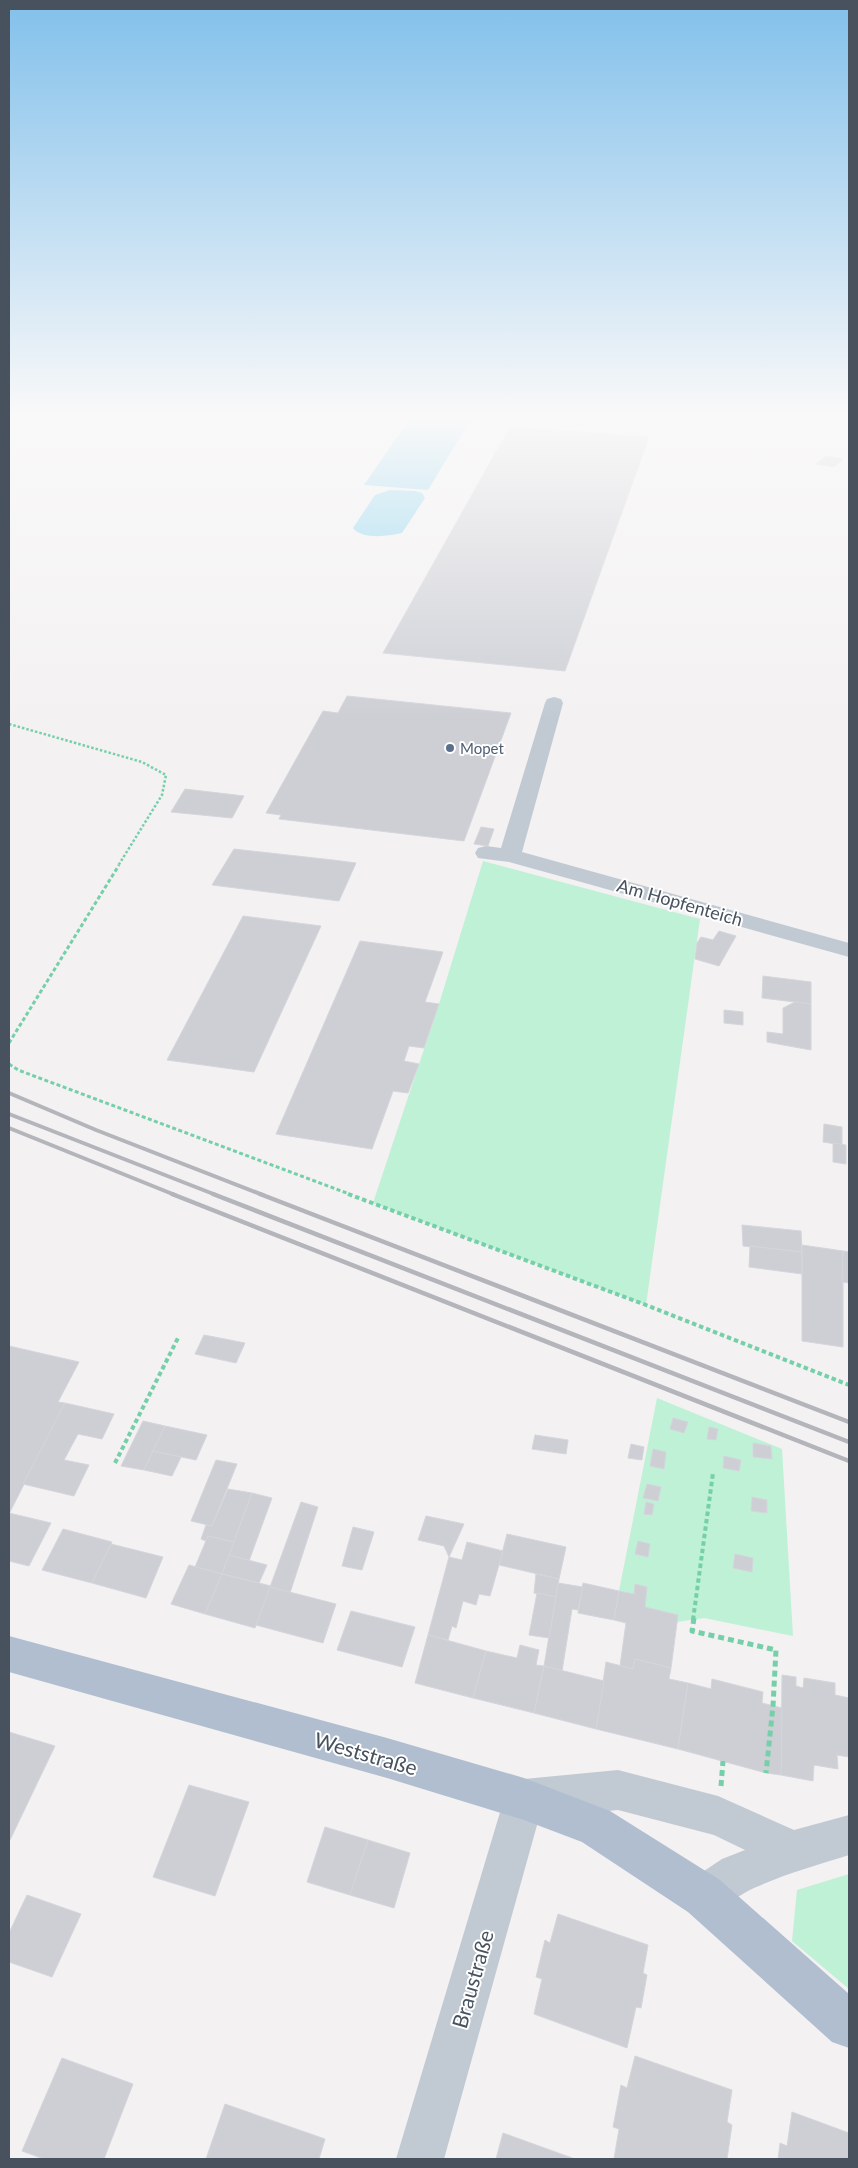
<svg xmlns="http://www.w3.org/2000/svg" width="858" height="2168" viewBox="0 0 858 2168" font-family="Lato,sans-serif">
  <rect width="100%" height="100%" fill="#f3f1f1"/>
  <!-- green -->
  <g fill="#bff1d6">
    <polygon points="483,861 700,919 646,1305 373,1203 439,1004"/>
    <polygon points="657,1398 782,1449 793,1636 704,1618 677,1622 678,1615 645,1607 647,1587 635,1584 634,1594 619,1591"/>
    <polygon points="849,1874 849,1989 792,1941 797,1890"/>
  </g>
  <!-- water -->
  <g fill="#8ad3ef">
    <polygon points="413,414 474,414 428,490 364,485"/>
    <path d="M390 490 415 491 422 493 425 498 402 533C388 536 363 540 353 528L375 495Z"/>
  </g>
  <!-- building -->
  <g fill="#cdcfd5" stroke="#d4d6dc">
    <polygon points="510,427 649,437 565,671 383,653"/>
    <polygon points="826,456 843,459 834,467 816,464"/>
    <polygon points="347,696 511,713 464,841 279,819 281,815 266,813 323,711 338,713"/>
    <polygon points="185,789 244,796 232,818 171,812"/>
    <polygon points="481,827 494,829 488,846 474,844"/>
    <polygon points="234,849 333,860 356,863 339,901 212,885"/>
    <polygon points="243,916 321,926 254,1072 167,1060"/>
    <polygon points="719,931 736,936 719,966 695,959 697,943 701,937 713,940"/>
    <polygon points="360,941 443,952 425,1002 439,1004 424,1048 409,1046 404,1061 419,1064 408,1093 393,1091 372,1149 276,1134"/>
    <polygon points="763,976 811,982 811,1004 762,998"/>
    <polygon points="795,1002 811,1004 811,1050 767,1042 767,1032 783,1034 783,1008"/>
    <polygon points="724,1010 743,1012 743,1025 724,1023"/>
    <polygon points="824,1124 842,1127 842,1145 823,1142"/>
    <polygon points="833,1143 846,1145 846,1164 833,1162"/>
    <polygon points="742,1225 801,1231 802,1252 743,1246"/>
    <polygon points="802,1245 843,1251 843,1347 802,1341"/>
    <polygon points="750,1246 802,1252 802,1274 749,1267"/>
    <polygon points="843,1251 849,1252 849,1283 842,1282"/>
    <polygon points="204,1335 245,1343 236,1363 195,1354"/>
    <polygon points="9,1346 79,1362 58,1402 65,1403 9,1514"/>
    <polygon points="65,1403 114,1414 102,1439 78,1434 64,1460 89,1465 74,1496 23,1484"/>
    <polygon points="673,1418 688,1422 684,1433 670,1429"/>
    <polygon points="143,1421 165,1426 144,1470 121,1466"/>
    <polygon points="165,1426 207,1435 196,1460 153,1451"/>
    <polygon points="709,1427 718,1429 716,1440 707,1439"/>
    <polygon points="535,1435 568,1440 566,1454 532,1449"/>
    <polygon points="753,1443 771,1446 772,1459 753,1457"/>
    <polygon points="631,1444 644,1447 642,1460 628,1458"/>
    <polygon points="653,1449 666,1452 664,1469 650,1466"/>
    <polygon points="153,1451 181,1457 172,1476 144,1470"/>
    <polygon points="724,1456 741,1460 739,1471 723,1468"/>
    <polygon points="216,1460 237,1464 212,1526 191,1521"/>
    <polygon points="647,1484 661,1487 658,1501 643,1498"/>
    <polygon points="228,1489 252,1493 234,1542 208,1536 206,1541 201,1539 206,1525 212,1526"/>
    <polygon points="252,1493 272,1498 249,1561 229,1555"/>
    <polygon points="752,1497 767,1500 767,1513 751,1511"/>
    <polygon points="301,1502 318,1507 290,1593 270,1587"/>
    <polygon points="646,1502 654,1504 652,1515 644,1514"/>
    <polygon points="9,1513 51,1523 29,1566 9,1561"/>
    <polygon points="426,1516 464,1524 449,1557 444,1546 418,1540"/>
    <polygon points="353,1527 374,1532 362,1570 342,1566"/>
    <polygon points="63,1529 112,1542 92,1583 42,1570"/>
    <polygon points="507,1534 566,1547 559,1579 499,1565"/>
    <polygon points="208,1536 234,1542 222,1574 195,1567"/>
    <polygon points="638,1541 650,1544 648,1557 635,1554"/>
    <polygon points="467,1542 503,1551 490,1596 479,1594 476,1605 463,1601 456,1628 452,1626 448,1640 428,1635 449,1557 462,1560"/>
    <polygon points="111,1544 163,1557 146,1598 92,1583"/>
    <polygon points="735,1554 753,1558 752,1572 733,1568"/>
    <polygon points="229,1555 267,1565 259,1583 222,1574"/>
    <polygon points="189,1565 222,1574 205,1614 171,1604"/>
    <polygon points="222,1574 271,1586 255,1628 205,1614"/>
    <polygon points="536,1574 559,1579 556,1597 534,1593"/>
    <polygon points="558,1583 583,1587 578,1610 572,1609 562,1671 544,1666"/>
    <polygon points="583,1583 619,1591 614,1620 578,1613"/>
    <polygon points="635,1584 647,1587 645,1607 678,1615 671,1668 635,1659 633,1669 620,1666 626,1623 614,1620 619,1591 634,1594"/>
    <polygon points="270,1587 336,1604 323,1643 256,1625"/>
    <polygon points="537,1593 556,1597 549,1638 529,1635"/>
    <polygon points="351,1611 415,1627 402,1667 337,1650"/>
    <polygon points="428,1635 486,1651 473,1698 415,1683"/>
    <polygon points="520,1645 539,1650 536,1665 544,1666 534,1713 473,1698 486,1651 517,1658"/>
    <polygon points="635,1659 671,1668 669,1679 688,1683 678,1749 596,1729 606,1662 633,1669"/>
    <polygon points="544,1666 604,1681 596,1729 534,1713"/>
    <polygon points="782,1675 796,1677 796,1686 803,1688 804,1678 835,1683 835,1695 849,1698 849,1757 837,1755 838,1769 814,1765 813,1781 781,1775"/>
    <polygon points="712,1679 763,1692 762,1703 782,1708 781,1775 766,1773 678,1749 688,1683 711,1689"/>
    <polygon points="9,1732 55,1746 10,1840 9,1839"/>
    <polygon points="189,1785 249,1802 215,1896 153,1877"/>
    <polygon points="325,1827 368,1840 350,1895 307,1882"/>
    <polygon points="368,1840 410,1853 394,1908 350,1895"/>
    <polygon points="27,1895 81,1914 52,1977 9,1962 9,1933"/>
    <polygon points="558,1914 648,1945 643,1973 647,1975 641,2008 636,2007 627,2048 534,2014 542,1979 536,1977 545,1940 550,1943"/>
    <polygon points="635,2056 732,2090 727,2122 732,2125 727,2159 614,2159 619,2129 613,2127 621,2085 627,2088"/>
    <polygon points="62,2058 133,2084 104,2159 44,2159 22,2151"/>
    <polygon points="225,2104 325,2139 319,2159 206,2159"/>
    <polygon points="792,2112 849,2133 849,2159 778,2159 780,2143 787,2146"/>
    <polygon points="503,2133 575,2159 496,2159"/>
  </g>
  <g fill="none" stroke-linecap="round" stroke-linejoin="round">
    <!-- path-far3 -->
    <polyline stroke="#75d0aa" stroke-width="2.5" stroke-dasharray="2.5 2" stroke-linecap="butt" points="9,724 142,762 166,775 162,795 118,866"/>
    <!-- path-far2 -->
    <g stroke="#75d0aa" stroke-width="3" stroke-dasharray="4 2.5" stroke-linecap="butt">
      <polyline points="9,1043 119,865"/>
      <polyline points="9,1064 18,1070 352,1195"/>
    </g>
    <!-- path-far1 -->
    <g stroke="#75d0aa" stroke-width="4" stroke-dasharray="4.5 3" stroke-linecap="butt">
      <polyline points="348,1194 646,1305 849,1385"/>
      <polyline points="115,1463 178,1338"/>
      <polyline points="693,1620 713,1473"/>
    </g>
    <!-- path -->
    <g stroke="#75d0aa" stroke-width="5" stroke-dasharray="6 4" stroke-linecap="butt">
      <polyline points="694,1618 692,1631 776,1650 773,1706 766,1773"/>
      <polyline points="721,1786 723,1761"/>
    </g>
    <!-- minor -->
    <g fill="#c1cad3" fill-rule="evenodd">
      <polygon points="554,697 561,699 563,703 522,852 849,943 849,957 574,880 509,862 478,858 475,853 478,848 486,846 501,848 545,703 547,699"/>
      <path d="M618 1770 718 1796 794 1830 849 1815V1855C817 1865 785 1874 754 1888 736 1896 722 1910 704 1917L689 1911 683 1896 689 1881 722 1859 745 1850 714 1835 618 1810 539 1818 444 2159H396L504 1799 510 1785 524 1779Z"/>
    </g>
    <!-- major -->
    <polygon fill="#b0bed0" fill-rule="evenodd" points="9,1636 387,1738 524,1778 610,1811 720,1880 849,1994 849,2048 832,2042 688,1912 582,1842 524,1820 387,1778 9,1672"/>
    <!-- rail-far1 -->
    <g stroke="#b3b5bb" stroke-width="4">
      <polyline points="9,1093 96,1130 263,1195"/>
      <polyline points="9,1114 216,1195"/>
      <polyline points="9,1128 175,1195"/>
    </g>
    <!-- rail -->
    <g stroke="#b3b5bb" stroke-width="4.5">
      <polyline points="172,1194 849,1461"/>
      <polyline points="213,1194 849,1442"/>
      <polyline points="260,1194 849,1422"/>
    </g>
  </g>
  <!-- sky -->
  <linearGradient id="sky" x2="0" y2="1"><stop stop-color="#82c0eb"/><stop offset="0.58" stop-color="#faf9f9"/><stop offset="1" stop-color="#faf9f9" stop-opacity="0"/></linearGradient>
  <rect width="858" height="718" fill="url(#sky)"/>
  <!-- markers -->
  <circle fill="#5c6f8a" stroke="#fff" stroke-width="2" cx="450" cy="748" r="5"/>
  <g text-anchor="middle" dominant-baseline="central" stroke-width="4" stroke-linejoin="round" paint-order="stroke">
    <!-- far-service labels -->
    <g font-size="15" fill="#4e5e75" stroke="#fff" text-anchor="start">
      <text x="460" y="748">Mopet</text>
    </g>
    <!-- street labels -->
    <g font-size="18" fill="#48525f" stroke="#fff">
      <text transform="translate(680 902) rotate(16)">Am Hopfenteich</text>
    </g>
    <!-- near-street labels -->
    <g font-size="21" fill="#48525f" stroke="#fff">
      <text transform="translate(366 1753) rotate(16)">Weststraße</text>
      <text transform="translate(472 1979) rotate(-74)">Braustraße</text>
    </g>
  </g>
  <!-- border -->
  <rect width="858" height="2168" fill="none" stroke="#48525f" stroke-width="20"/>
</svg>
